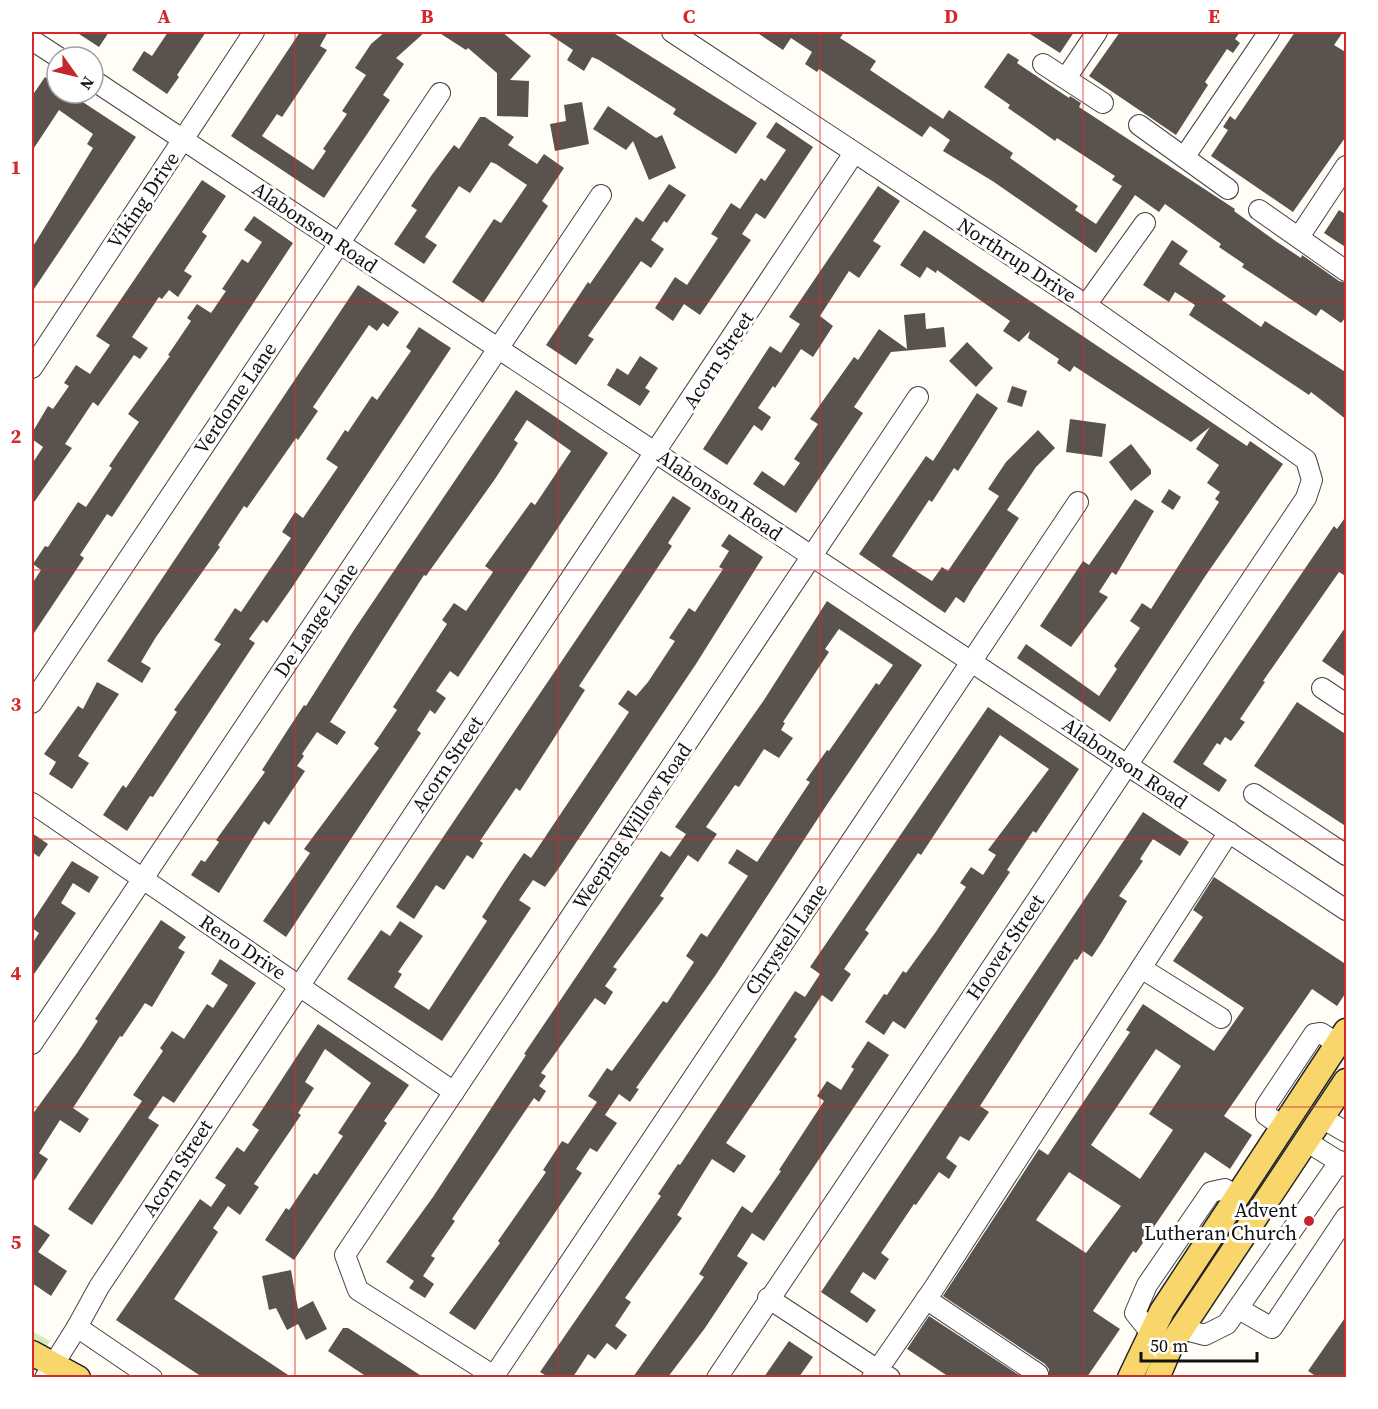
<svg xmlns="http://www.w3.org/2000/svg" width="1378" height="1409" viewBox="0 0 1378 1409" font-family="'Source Serif 4',serif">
  <rect width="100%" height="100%" fill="#fffdf5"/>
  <!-- green -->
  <polygon fill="#d5ebbd" points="32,1331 50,1341 32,1368"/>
  <!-- building -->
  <g fill="#5a524d" fill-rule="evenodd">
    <polygon points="76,32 109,32 99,47"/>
    <polygon points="168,32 206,32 177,75 179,77 167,94 132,70 144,51 152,56"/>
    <polygon points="300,32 328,32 320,46 327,50 282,117 277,114 262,136 313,170 326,151 323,149 347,114 342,111 366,75 355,68 371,44 385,32 425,32 396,58 404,64 383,95 390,100 324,198 231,136"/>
    <polygon points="438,32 502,32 531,56 510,80 529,81 528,117 497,116 497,73 468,48 466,50"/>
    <polygon points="546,32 612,32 757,123 736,154 673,114 676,109 599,60 592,57 584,71 567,60 573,50"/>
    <polygon points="756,32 844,32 840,38 876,61 870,70 943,119 949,110 1013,153 1010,158 1078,206 1075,210 1096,224 1122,186 1112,180 1115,176 1057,138 1055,141 1034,126 1008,108 1010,105 984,87 1008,53 1019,60 1017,63 1069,98 1070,96 1081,103 1079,107 1235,209 1234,211 1274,240 1301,258 1302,255 1339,281 1347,283 1347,316 1341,323 1321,309 1316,316 1242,267 1244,264 1219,247 1221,244 1165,204 1159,212 1135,195 1096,253 994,182 943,151 950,140 930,126 922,137 819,69 817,72 805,64 812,52 791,38 783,50"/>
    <polygon points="1027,32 1074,32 1060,53"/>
    <polygon points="1120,32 1240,32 1235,39 1240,43 1233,53 1227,49 1205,82 1208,85 1176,135 1089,76"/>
    <polygon points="1295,32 1343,32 1334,45 1347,53 1347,135 1293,212 1211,156 1228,130 1223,127 1230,116 1235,120"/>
    <polygon points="45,77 57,85 57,93 69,93 136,137 32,292 32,248 93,148 87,144 93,134 59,110 32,151 32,96"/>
    <polygon points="582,102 589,144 555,151 550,124 566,121 564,105"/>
    <polygon points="608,106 656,138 662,135 676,168 649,180 633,141 626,150 593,129"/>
    <polygon points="480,117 485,117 514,137 508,145 537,164 544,154 564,168 542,201 548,206 483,303 452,282 494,219 501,223 527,185 496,164 491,162 470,193 459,186 425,237 437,245 424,264 394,244 417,210 411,206 431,176 454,145 459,149"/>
    <polygon points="776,122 813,147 765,219 756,213 742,234 751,240 700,315 684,304 673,321 655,308 675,277 687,285 718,238 711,234 731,203 740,209 761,178 765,181 786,150 766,137"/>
    <polygon points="202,180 226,196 202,232 207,236 184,271 192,276 178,297 169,290 162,299 159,297 132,337 148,348 140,359 134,355 98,406 93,402 65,444 72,448 32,505 32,464 43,447 32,439 32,433 48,406 53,409 69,386 64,383 76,365 90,374 110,345 96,336"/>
    <polygon points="669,184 686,195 667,223 664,221 651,240 664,249 651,268 641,261 588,336 594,339 576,365 546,345 588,282 590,284 636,217 643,222"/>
    <polygon points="878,186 900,201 873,241 881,246 859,278 849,271 820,316 833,326 813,357 801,349 775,388 773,386 758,408 771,417 762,431 754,425 727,465 703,449 770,346 781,353 800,324 789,317"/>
    <polygon points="1339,210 1347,215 1347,248 1324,233"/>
    <polygon points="254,216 293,243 112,517 107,514 80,555 84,558 32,636 32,584 41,570 33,564 45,546 48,547 78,502 86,507 112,468 109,466 139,422 128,414 170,356 168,355 191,321 187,318 197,304 211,313 226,291 222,289 242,259 248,263 262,242 244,230"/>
    <polygon points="924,230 1247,446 1250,441 1283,464 1206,575 1110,722 1017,658 1026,644 1099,696 1117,669 1114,666 1140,628 1130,621 1142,603 1151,609 1219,502 1215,499 1220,492 1207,483 1219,465 1196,449 1210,427 1191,442 1074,366 1070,372 1057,363 1059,359 1028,338 1030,331 1019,342 1003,331 1010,321 937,270 936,273 927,267 920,278 900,265"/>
    <polygon points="1172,240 1188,251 1179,264 1226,296 1222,300 1261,327 1265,321 1347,373 1347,420 1311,392 1309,395 1189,315 1195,305 1175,292 1169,302 1143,285"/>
    <polygon points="358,285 399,312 388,327 383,323 377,331 369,325 313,407 318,411 298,440 296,438 247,508 244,506 218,545 220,547 156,637 141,662 151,668 142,683 107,661"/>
    <polygon points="925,313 926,329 944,327 946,347 891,352 854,407 863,413 796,513 753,484 762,471 784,486 800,463 794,459 818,424 810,419 854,357 858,360 879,329 907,349 904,315"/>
    <polygon points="419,327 451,348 291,589 267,623 263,620 249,639 255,643 153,797 150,796 127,831 103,815 123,785 126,788 177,712 174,710 221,644 214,640 235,608 241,612 291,538 282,532 295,512 303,518 338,467 326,459 345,430 348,432 372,396 377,400 411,351 406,347"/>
    <polygon points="967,342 993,368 976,387 949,361"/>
    <polygon points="640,356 658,368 645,388 650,391 640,406 607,385 617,368 628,375"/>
    <polygon points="1012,386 1027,391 1022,407 1007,402"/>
    <polygon points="516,390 608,453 458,677 450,671 436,691 446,698 435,714 430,710 417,730 421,733 286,937 263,921 310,853 304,849 379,748 374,744 397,710 393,707 447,624 442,620 454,603 466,611 493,572 485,566 531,502 535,505 571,451 527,420 514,440 518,443 495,479 426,576 424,575 330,722 346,732 337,745 317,732 302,754 304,756 297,766 305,771 269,825 264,821 219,893 191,875 201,860 205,862 219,842 216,840 265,772 262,770 287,731 304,705 306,706 354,630"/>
    <polygon points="977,393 998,408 958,471 954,468 932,502 929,500 892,556 932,581 942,567 948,571 999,496 988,489 1006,462 1038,430 1055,448 1036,467 1007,510 1019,518 973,588 964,603 956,597 945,613 859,554 926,456 933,461"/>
    <polygon points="1070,419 1106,424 1102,457 1066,452"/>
    <polygon points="1131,444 1151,470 1151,474 1131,491 1109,462"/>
    <polygon points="1169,489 1181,497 1173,510 1161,502"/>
    <polygon points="673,496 691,508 668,543 672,546 579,686 585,690 520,791 516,788 480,841 483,843 473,859 467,855 444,890 436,885 414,919 396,907"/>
    <polygon points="1135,499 1154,511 1116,575 1112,572 1099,592 1108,597 1071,647 1040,626 1083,561 1089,565"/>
    <polygon points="1347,515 1347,577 1339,572 1263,681 1265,682 1240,719 1245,722 1231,741 1225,737 1220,745 1217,743 1203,764 1227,780 1219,792 1173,762 1334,526 1337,529"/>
    <polygon points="729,534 763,557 696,664 559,868 545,887 533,880 519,900 531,908 442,1041 347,979 381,930 390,936 400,921 423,936 398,972 402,974 394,987 429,1010 487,921 482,917 505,881 524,853 531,858 629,712 618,704 628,690 636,696 648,682 675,641 669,638 689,608 695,612 723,569 719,567 729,551 721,546"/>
    <polygon points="827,601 922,665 828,803 715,976 636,1088 639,1089 630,1102 619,1094 605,1115 617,1123 597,1152 590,1148 576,1169 582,1173 475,1330 449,1313 500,1243 498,1241 546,1172 543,1170 562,1141 568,1144 597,1102 588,1096 607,1068 612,1071 663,1001 667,1003 694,962 686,956 701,933 707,937 748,876 728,863 737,849 757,862 810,782 806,780 827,750 829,751 876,683 879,685 893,665 839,629 825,649 829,652 783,722 785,723 781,730 793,738 779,758 764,749 739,787 735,785 706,827 717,834 698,862 688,855 660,896 664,898 613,967 617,969 605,986 613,992 605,1005 595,998 541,1073 546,1076 539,1086 546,1091 539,1102 534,1098 452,1219 455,1221 431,1256 435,1258 423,1276 434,1284 425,1298 409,1288 414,1281 386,1262 433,1197 526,1055 524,1054 661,851 670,857 686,834 675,827 764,700"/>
    <polygon points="1347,625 1347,678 1322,661"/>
    <polygon points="97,682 119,694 78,756 89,763 72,789 49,774 56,762 44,754 78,706 83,709"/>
    <polygon points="1297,702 1347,735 1347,827 1254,766"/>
    <polygon points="988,707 1079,769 1036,833 1033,831 1007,870 1010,872 905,1029 893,1021 884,1035 865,1022 884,994 887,995 903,971 906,973 935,933 966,887 960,883 971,867 983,875 996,855 988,850 1049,769 1000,735 921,855 918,853 865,930 869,933 844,969 851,974 832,1002 822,995 794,1037 797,1039 726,1143 746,1156 734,1173 712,1159 677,1215 682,1218 625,1298 631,1302 615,1326 627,1335 616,1350 607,1343 595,1359 588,1354 573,1377 548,1377 540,1372 661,1196 658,1194 678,1164 680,1165 795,991 805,997 820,974 810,967"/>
    <polygon points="1143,812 1189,842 1180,856 1153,839 1140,859 1143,861 1119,896 1127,901 1102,942 1092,957 1083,951 1077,960 1075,959 980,1106 989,1112 969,1141 960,1136 946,1158 957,1166 949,1179 939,1172 916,1205 914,1204 881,1253 889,1259 875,1280 863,1272 850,1292 876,1310 867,1323 821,1292"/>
    <polygon points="32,833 48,844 39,857 32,852"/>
    <polygon points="72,861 99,877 89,893 73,883 61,903 76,913 32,977 32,944 39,933 32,928 32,922"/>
    <path d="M1214 877 1347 965V991L1337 1006 1312 989 1224 1116 1252 1135 1230 1169 1205 1152 1136 1253 1133 1251 1093 1311 1120 1329 1087 1377H1049V1369L1045 1364 943 1296 1039 1149 1048 1155 1130 1032 1126 1030 1143 1004 1214 1051 1244 1008 1173 961 1203 917 1193 910ZM1156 1049 1181 1066 1149 1114 1173 1130 1140 1179 1091 1145ZM1069 1172 1121 1206 1086 1253 1036 1220Z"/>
    <polygon points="161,920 186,937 178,948 185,952 152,1007 145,1003 122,1037 120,1036 73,1108 89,1119 80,1133 60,1120 39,1153 48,1159 32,1184 32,1115 77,1053 98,1021 95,1019"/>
    <polygon points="220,959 256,983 174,1103 163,1096 148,1118 159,1125 92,1225 68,1209 142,1101 133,1095 163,1051 160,1048 172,1031 184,1039 207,1004 213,1008 228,985 211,974"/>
    <polygon points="318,1024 409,1085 384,1121 387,1123 294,1260 265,1240 286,1208 289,1210 314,1173 317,1175 343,1136 338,1133 371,1083 325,1049 305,1082 314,1088 298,1113 301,1115 254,1184 259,1187 240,1215 228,1206 213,1228 218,1232 174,1299 291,1377 202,1377 116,1320 200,1199 211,1207 226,1185 215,1178 237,1147 244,1152 259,1130 252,1125"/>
    <polygon points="868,1041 889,1055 764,1241 752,1233 737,1256 748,1263 705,1328 668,1377 633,1377 704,1277 699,1274 742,1206 752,1213 781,1171 779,1170 824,1101 817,1096 827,1081 841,1090 854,1069 851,1067"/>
    <polygon points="32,1223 50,1235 38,1252 67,1271 51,1296 32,1283"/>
    <polygon points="291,1270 298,1309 313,1301 327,1329 306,1340 298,1324 287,1330 276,1308 269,1310 262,1276"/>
    <polygon points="1347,1315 1347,1377 1317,1377 1308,1371"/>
    <polygon points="929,1316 1022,1377 949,1377 907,1349"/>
    <polygon points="343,1328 348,1328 423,1377 367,1377 328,1351"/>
    <polygon points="789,1341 813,1357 799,1377 764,1377"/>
  </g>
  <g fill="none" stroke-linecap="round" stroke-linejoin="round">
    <defs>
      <g id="minor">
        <polyline points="672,32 1086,305 1306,460 1312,480 1306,498 717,1378"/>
        <polyline points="32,40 58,57"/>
        <polyline points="1043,64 1103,103"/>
        <polyline points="1066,78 1097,32"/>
        <polyline points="93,80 1346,910"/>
        <polyline points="1139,125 1228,189"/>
        <polyline points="1185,156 1269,32"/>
        <polyline points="1259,210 1346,271"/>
        <polyline points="1299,237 1346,166"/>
        <polyline points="1086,305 1145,223"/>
        <polyline points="32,368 254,32"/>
        <polyline points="1322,688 1346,704"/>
        <polyline points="32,703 440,93"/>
        <polyline points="1254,794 1346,855"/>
        <polyline points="32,803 454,1092"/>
        <polyline points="1141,968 1221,1018"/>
        <polyline points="32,1044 601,195"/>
        <polyline points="1322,1118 1346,1132"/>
        <polyline points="1283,1127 1266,1115 1266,1106 1314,1034 1321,1033 1338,1044"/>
        <polyline points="1306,1141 1346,1166"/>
        <polyline points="768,1298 890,1378"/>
        <polyline points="926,1299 1038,1374"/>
        <polyline points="1239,1309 1272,1328 1346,1217"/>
        <polyline points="77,1327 152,1378"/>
        <polyline points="1182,1329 1205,1335 1227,1324 1340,1161"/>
        <polyline points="1151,1333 1135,1313 1147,1285 1211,1192 1225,1189 1237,1197"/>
        <polyline points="494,1376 1078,502"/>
        <path d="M45 1378 77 1327 99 1287C349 908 604 532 854 153"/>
        <polyline points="497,1378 358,1290 345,1255 918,397"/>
        <polyline points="872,1378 934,1288 1229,832"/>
      </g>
      <g id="major">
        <polyline points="32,1353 78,1378"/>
        <polyline points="1130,1378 1162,1311 1346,1031"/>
        <polyline points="1157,1378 1172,1343 1346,1081"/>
      </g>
    </defs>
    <!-- minor casing -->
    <use href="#minor" stroke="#444" stroke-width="22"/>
    <!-- major casing -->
    <use href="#major" stroke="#222" stroke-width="27"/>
    <!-- minor -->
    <use href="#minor" stroke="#fff" stroke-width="20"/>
    <!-- major -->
    <use href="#major" stroke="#f9d66b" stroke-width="24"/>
  </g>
  <!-- grid -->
  <path fill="none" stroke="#d62828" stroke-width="1.5" stroke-opacity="0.55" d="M295 32V1378M558 32V1378M820 32V1378M1083 32V1378M32 302H1346M32 570H1346M32 839H1346M32 1107H1346"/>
  <!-- markers -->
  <circle fill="#c4262e" stroke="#fff" stroke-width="2" cx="1309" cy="1221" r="6"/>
  <g text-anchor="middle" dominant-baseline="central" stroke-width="6" stroke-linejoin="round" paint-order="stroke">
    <!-- street labels -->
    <g font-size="20" fill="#111" stroke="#fff">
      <text transform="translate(143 200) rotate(-56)">Viking Drive</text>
      <text transform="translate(315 227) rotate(34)">Alabonson Road</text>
      <text transform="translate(1017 260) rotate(33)">Northrup Drive</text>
      <text transform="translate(718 360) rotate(-57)">Acorn Street</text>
      <text transform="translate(235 398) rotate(-56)">Verdome Lane</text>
      <text transform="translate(720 495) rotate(34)">Alabonson Road</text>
      <text transform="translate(316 620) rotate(-56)">De Lange Lane</text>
      <text transform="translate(1125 763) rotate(34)">Alabonson Road</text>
      <text transform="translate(447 764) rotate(-56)">Acorn Street</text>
      <text transform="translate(632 826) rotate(-56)">Weeping Willow Road</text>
      <text transform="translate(786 939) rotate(-56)">Chrystell Lane</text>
      <text transform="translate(243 947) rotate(34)">Reno Drive</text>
      <text transform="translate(1005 947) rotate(-56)">Hoover Street</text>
      <text transform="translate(177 1168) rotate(-57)">Acorn Street</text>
    </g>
    <!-- poi labels -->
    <g font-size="20" fill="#111" stroke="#fff" text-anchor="end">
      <text x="1297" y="1210">Advent<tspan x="1297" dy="23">Lutheran Church</tspan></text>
    </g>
  </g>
  <!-- border -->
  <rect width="1378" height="1409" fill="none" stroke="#ffffff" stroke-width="66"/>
  <!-- north arrow -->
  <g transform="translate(75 75) rotate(124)"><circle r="28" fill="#ffffff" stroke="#a0a0a0" stroke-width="1.5"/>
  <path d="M0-4.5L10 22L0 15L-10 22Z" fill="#c4262e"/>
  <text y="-9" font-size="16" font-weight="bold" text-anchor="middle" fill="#111111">N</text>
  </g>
  <!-- scale -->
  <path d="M1141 1352v9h116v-9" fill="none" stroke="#111111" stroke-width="3"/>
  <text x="1150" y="1352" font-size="18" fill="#111111" stroke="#ffffff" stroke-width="4.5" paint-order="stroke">50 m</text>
  <rect x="33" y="33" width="1312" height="1343" fill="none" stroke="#d62828" stroke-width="2"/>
  <g font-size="20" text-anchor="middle" font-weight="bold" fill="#d62828">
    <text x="164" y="23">A</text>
    <text x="427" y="23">B</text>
    <text x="689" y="23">C</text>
    <text x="951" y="23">D</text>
    <text x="1214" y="23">E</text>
    <text x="16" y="174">1</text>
    <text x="16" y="443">2</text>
    <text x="16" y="711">3</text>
    <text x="16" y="980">4</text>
    <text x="16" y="1249">5</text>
  </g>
</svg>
